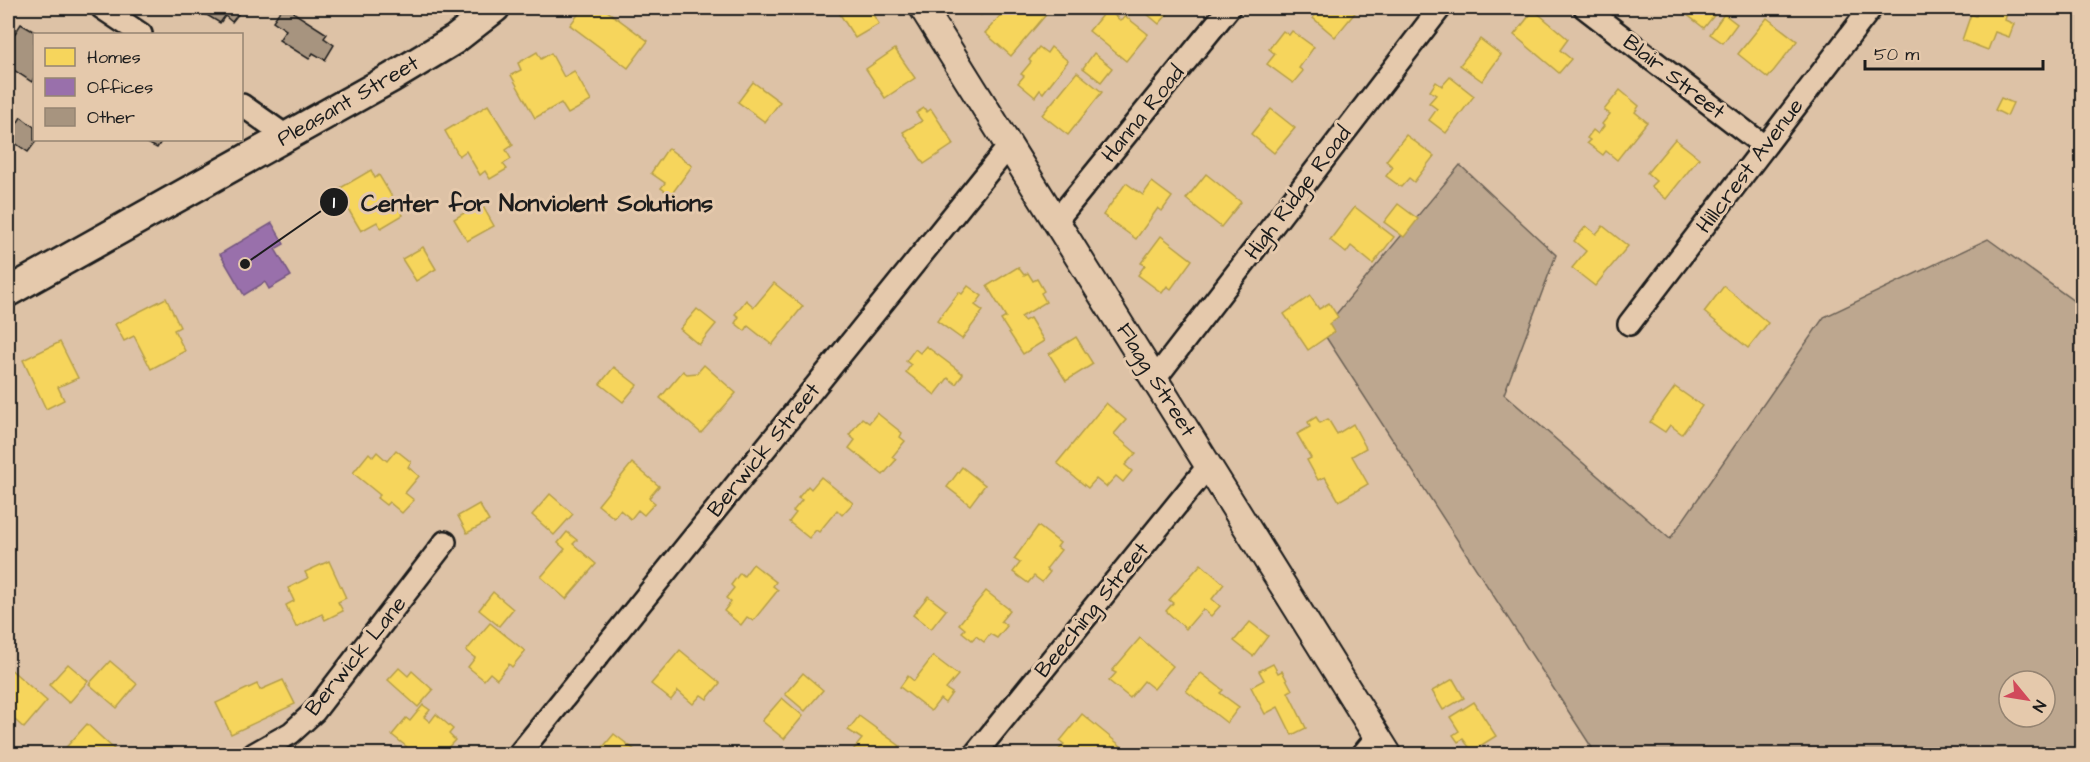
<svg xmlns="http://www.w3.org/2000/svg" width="2090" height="762" viewBox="0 0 2090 762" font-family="'Architects Daughter',sans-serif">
  <rect width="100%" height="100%" fill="#ddc2a6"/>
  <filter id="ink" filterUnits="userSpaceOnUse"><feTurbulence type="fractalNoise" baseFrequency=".0167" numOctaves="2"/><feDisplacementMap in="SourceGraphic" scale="12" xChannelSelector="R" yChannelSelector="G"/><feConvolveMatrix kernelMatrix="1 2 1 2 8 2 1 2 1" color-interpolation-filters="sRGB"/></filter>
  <g filter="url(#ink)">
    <!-- green -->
    <path fill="#bda78f" stroke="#6c6256" stroke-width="1.5" fill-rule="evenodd" d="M1460 165 1556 255 1504 394 1670 539 1824 317 1988 239 2082 307V754H1596L1322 331ZM2009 681H2045V717H2009Z"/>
    <!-- homes -->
    <g fill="#f6d55c" stroke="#b59e49" stroke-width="1.5">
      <polygon points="583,8 603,8 648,41 628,68 570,25"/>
      <polygon points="836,8 869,8 879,24 855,38"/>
      <polygon points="972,8 987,8 981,15"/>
      <polygon points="1007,8 1046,8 1050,10 1011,56 985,33"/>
      <polygon points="1140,8 1173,8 1159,24"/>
      <polygon points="1315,8 1359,8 1335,37 1313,18 1315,15 1311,12"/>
      <polygon points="1684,8 1727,8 1724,11 1720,8 1704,28 1681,10"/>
      <polygon points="1979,8 1992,8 2007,13 2005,20 2014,24 2009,37 1995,32 1988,50 1962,40 1971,14 1976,16"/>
      <polygon points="1107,9 1121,21 1125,16 1148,34 1126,61 1089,31"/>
      <polygon points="1534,10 1568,39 1560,50 1571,59 1559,73 1514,35"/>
      <polygon points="1724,14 1737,24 1723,43 1710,34"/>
      <polygon points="1767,18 1797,41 1768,78 1738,54"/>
      <polygon points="1283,31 1289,35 1292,31 1314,47 1299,68 1303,71 1293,83 1267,64 1275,54 1269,49"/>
      <polygon points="1480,39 1501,55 1482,81 1460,65"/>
      <polygon points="1039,47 1047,53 1051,47 1068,61 1043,93 1040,90 1035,97 1018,83 1024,76 1021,74 1031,62 1029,60"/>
      <polygon points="895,49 915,78 885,98 866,69"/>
      <polygon points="537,52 541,59 551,53 564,77 574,71 591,101 568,114 561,103 535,118 511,75 521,70 518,63"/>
      <polygon points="1094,53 1112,68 1101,82 1083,68"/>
      <polygon points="1077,72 1102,92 1068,135 1042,115"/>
      <polygon points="1450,77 1474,96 1446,133 1429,120 1437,109 1429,103 1436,95 1430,91 1436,82 1442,86"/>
      <polygon points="753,82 780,102 765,122 738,102"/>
      <polygon points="1620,90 1639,106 1635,112 1647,122 1617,160 1606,151 1603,155 1587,143 1590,140 1587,138 1593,130 1598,134 1604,126 1602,124 1610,114 1604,110"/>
      <polygon points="2001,98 2013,103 2007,116 1995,110"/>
      <polygon points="488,105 513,145 506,150 511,159 503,164 507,169 490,179 485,171 480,175 466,151 459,156 445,131"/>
      <polygon points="924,108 927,112 931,109 954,144 924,164 903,132 922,121 916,113"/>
      <polygon points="1271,109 1295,128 1274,153 1251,134"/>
      <polygon points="1406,135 1434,156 1414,182 1409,178 1401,187 1386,176 1393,167 1386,161"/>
      <polygon points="1675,139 1699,158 1666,199 1651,186 1656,181 1647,173"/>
      <polygon points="668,148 692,166 671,195 661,188 665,183 651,173"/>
      <polygon points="371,170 375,178 379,175 403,215 381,228 377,222 361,231 337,190"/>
      <polygon points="1206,174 1241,202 1221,227 1186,199"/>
      <polygon points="1152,182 1172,197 1162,211 1158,208 1136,239 1103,215 1126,183 1143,195"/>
      <polygon points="481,203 494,226 467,241 454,219"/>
      <polygon points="1398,204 1418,219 1404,237 1384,222"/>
      <polygon points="1355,207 1394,237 1373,264 1351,246 1346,253 1330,240"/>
      <polygon points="1586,226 1596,234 1603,226 1628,246 1595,286 1572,268 1586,251 1574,241"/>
      <polygon points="1161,236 1192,260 1171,289 1167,286 1162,293 1138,275 1145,265 1141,263"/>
      <polygon points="423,247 436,269 416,281 402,259"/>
      <polygon points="1018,267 1024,275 1028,273 1033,281 1037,279 1044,291 1041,293 1046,302 1021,317 1024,321 1030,318 1044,341 1023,354 1001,320 1006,317 987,286"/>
      <polygon points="774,283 803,306 772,345 748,326 745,331 735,323 739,317 735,314 746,300 754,307"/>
      <polygon points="968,286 982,296 975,305 983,311 962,339 937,321 959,292 962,294"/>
      <polygon points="1724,286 1768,323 1748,348 1704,312"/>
      <polygon points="1310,296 1319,309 1329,303 1338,317 1329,324 1334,332 1308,350 1284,314"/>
      <polygon points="166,298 180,327 174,330 185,351 151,369 134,336 124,341 115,324"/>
      <polygon points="697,309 716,324 699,345 680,329"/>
      <polygon points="1076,337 1093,364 1066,381 1049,354"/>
      <polygon points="60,342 78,378 58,387 64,400 46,409 23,360"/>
      <polygon points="926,346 963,374 956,384 948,378 935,395 906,372 911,365 906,361 915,349 920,353"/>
      <polygon points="704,365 736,393 701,433 660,398 683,371 687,374 697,373"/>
      <polygon points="614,367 637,385 623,402 600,384"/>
      <polygon points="1675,387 1702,406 1682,434 1670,425 1665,432 1650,422"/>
      <polygon points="1106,403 1126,420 1114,434 1136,453 1125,465 1132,471 1123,482 1116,476 1106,487 1096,479 1088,488 1057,463"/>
      <polygon points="877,413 902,433 900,437 905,441 892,457 896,460 883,475 849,448 855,440 849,435 862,418 869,423"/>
      <polygon points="1316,417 1320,423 1328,419 1337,434 1353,424 1366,448 1352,456 1368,484 1339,501 1325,477 1318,480 1307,460 1311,458 1297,434 1310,427 1308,422"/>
      <polygon points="396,450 411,462 408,467 419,476 405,493 414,500 402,513 389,502 386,505 377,498 380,495 353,473 369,453 373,457 377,452 387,461"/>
      <polygon points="632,463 659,486 649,498 655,503 644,515 638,510 631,519 620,510 614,518 598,505"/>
      <polygon points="962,467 985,485 970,505 947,487"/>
      <polygon points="821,477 853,503 842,515 837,510 819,532 816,530 809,538 789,522 796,513 793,511 802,500 798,498 808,486 811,489"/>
      <polygon points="550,494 573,514 554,535 532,515"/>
      <polygon points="479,504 489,521 467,533 458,516"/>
      <polygon points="1038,526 1060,543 1057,547 1061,550 1046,569 1050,572 1042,582 1034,576 1028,583 1013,572 1020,563 1014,559"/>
      <polygon points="567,532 577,540 573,544 596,564 566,599 541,577 565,549 558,543"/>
      <polygon points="329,561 346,598 338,602 343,611 325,620 322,614 296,627 286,605 294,601 288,588 308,578 305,572"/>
      <polygon points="753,564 776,582 773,586 778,590 753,621 747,617 741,625 724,611 731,602 726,598 734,588 731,585 740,573 744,576"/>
      <polygon points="1201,564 1224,584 1212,599 1220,606 1211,616 1203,609 1186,629 1166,611 1173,603 1169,600"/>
      <polygon points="986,591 1010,610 1001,621 1007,626 997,638 990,634 984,642 976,636 972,640 962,632 965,629 959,624"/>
      <polygon points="493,592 513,609 499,626 479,610"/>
      <polygon points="928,596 946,610 931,629 913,615"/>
      <polygon points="1250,622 1268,636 1253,656 1234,641"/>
      <polygon points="490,623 525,651 512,667 509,664 497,679 490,673 484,680 468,667 475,658 466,651"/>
      <polygon points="1140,638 1173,666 1154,689 1144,681 1130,698 1109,681 1116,673 1112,671"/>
      <polygon points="680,650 720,683 707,699 701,695 693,704 678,691 671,700 651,684"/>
      <polygon points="933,656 958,675 946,689 952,693 945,703 940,699 931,711 900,687 908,676 914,681"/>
      <polygon points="110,661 137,684 117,708 89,684"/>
      <polygon points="68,664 88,681 69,703 49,685"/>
      <polygon points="1273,664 1278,673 1282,671 1292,690 1288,692 1306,728 1292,735 1278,707 1265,714 1251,687 1264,680 1259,671"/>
      <polygon points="8,667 47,701 24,728 8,714"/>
      <polygon points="399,668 408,676 412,671 433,690 418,707 388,680"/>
      <polygon points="803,673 823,690 805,711 785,694"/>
      <polygon points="1201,673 1223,690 1220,693 1239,707 1227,723 1186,691"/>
      <polygon points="1453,679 1464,698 1443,710 1432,691"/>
      <polygon points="283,680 295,704 231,734 216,703 257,684 260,690"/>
      <polygon points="782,698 803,716 784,739 762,721"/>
      <polygon points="1474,702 1496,736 1472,751 1463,739 1458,742 1453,735 1459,731 1450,717"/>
      <polygon points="423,705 430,710 424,717 430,722 436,714 453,729 449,734 455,740 442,754 400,754 407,747 392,735 406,718 410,721"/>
      <polygon points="1082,714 1121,746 1115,754 1062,754 1058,751 1064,744 1060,741"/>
      <polygon points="859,716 900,746 894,754 850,754 862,739 848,730"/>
      <polygon points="87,724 114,749 109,754 60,754"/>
      <polygon points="614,734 640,754 597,754"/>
    </g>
    <!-- offices -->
    <polygon fill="#9970ab" stroke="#745780" stroke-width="1.5" points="272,223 284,244 275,249 291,276 269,289 265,282 244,295 220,254"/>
    <!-- building -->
    <g fill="#a7947f" stroke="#1c1c1c" stroke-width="1.5">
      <polygon points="205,8 243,8 232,22 225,16 220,23 205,14 208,10"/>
      <polygon points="282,8 296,8 294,13 327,34 324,38 334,45 325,60 313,53 309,59 279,40 286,30 273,21"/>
      <polygon points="21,24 38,34 34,34 34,77 32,82 8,66 8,44"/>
      <polygon points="21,117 34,127 34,140 37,140 28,152 8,138"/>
      <polygon points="142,140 162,140 157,148"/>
    </g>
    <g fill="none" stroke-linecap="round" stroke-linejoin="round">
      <defs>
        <g id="minor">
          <polyline points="102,8 141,34"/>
          <polyline points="1585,8 1764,146"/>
          <polyline points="242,105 286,136"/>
          <polyline points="1056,221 1229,8"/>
          <polyline points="1629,324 1871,8"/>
          <polyline points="1155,379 1440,8"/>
          <polyline points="254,754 291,733 314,712 445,542"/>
          <polyline points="519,754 1009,146"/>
          <polyline points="975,754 1209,465"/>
          <polyline points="1363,754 1377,737"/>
        </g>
        <polyline id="tertiary" points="923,8 1388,754"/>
        <polyline id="secondary" points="8,292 391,78 454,40 495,8"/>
      </defs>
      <!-- minor casing -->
      <use href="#minor" stroke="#1c1c1c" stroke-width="26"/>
      <!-- tertiary casing -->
      <use href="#tertiary" stroke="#1c1c1c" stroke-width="30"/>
      <!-- secondary casing -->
      <use href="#secondary" stroke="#1c1c1c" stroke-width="33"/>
      <!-- minor -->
      <use href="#minor" stroke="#e5c9ac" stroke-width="21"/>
      <!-- tertiary -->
      <use href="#tertiary" stroke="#e5c9ac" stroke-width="26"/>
      <!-- secondary -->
      <use href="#secondary" stroke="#e5c9ac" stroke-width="28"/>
    </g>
  </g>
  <g text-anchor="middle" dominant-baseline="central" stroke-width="6" stroke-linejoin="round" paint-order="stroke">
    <!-- street labels -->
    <g font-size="22" fill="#1c1c1c" stroke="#e5c9ac">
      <text transform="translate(1674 77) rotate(38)">Blair Street</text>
      <text transform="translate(348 101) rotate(-30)">Pleasant Street</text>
      <text transform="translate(1143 114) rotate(-51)">Hanna Road</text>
      <text transform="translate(1750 166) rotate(-53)">Hillcrest Avenue</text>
      <text transform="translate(1298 193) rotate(-53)">High Ridge Road</text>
      <text transform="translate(1156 380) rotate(58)">Flagg Street</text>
      <text transform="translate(764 450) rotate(-51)">Berwick Street</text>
      <text transform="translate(1092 610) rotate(-51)">Beeching Street</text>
      <text transform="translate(356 656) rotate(-51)">Berwick Lane</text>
    </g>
  </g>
  <!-- callouts -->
  <path fill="none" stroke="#1c1c1c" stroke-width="2" d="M245 264L334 202"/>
  <g fill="#1c1c1c" stroke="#e5c9ac" stroke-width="2">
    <circle cx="245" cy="264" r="6"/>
    <circle cx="334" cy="202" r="15"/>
  </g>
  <g font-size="18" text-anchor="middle" font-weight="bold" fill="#fff">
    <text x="334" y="208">1</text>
  </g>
  <g font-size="24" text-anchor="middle" font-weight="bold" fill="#1c1c1c" stroke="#e5c9ac" stroke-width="6" stroke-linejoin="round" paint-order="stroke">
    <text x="537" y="211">Center for Nonviolent Solutions</text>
  </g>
  <!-- margin -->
  <rect width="2090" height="762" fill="none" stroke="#e5c9ac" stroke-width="30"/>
  <rect x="15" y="15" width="2060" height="732" fill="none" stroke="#1c1c1c" stroke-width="2" filter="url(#ink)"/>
  <!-- legend -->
  <rect x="33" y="33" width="210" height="108" fill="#e5c9ac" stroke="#958472" stroke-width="1.5"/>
  <rect x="45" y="48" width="30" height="18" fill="#f6d55c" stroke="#958472" stroke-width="1.5"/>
  <text x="87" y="63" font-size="18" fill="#1c1c1c">Homes</text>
  <rect x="45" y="78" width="30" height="18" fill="#9970ab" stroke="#958472" stroke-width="1.5"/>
  <text x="87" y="93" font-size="18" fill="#1c1c1c">Offices</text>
  <rect x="45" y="108" width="30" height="18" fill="#a7947f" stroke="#958472" stroke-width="1.5"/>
  <text x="87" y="123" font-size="18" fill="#1c1c1c">Other</text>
  <!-- north arrow -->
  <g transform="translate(2027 699) rotate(120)"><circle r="28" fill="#e5c9ac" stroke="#958472" stroke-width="1.5"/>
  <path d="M0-4.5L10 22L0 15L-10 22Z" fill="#d1495b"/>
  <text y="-9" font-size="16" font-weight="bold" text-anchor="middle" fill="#1c1c1c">N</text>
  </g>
  <!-- scale -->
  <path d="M1865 60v9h178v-9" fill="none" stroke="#1c1c1c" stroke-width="3"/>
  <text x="1874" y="60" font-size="18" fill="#1c1c1c" stroke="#e5c9ac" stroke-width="4.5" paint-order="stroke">50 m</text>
</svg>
